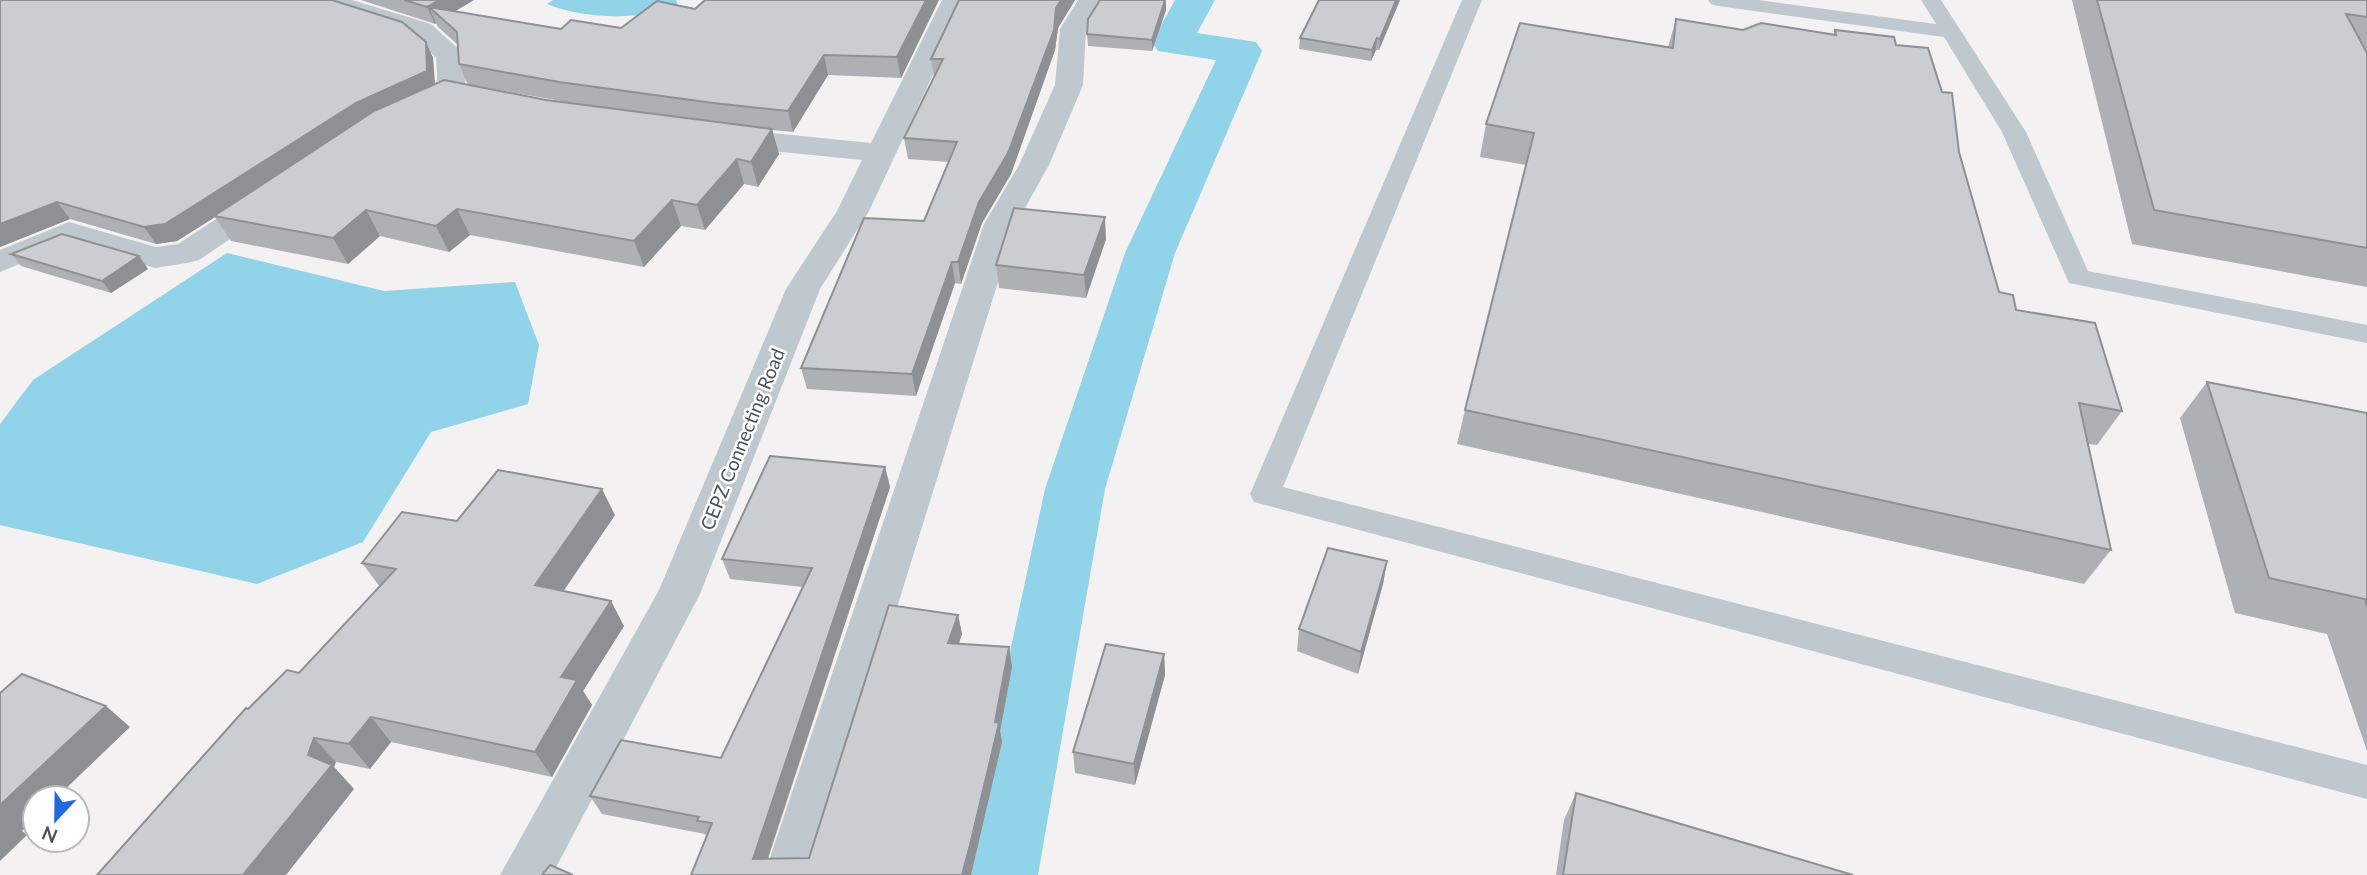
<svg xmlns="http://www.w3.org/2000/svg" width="2367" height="875" viewBox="0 0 2367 875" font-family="Lato,sans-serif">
  <rect width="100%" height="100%" fill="#f3f1f1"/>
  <!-- water -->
  <g fill="#91d3e9">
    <path d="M553 0H676L679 8C639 19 586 20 547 4Z"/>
    <polygon points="227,253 384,291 515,282 539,345 528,404 431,432 363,542 257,584 0,525 0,424 33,380"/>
  </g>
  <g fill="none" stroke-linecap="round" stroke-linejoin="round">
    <!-- canal -->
    <polygon fill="#91d3e9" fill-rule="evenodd" points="1175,0 1215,0 1197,33 1256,42 1262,51 1175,253 1105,489 1038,875 962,875 1045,489 1125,253 1216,60 1158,51 1152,42"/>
    <!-- lane -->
    <g fill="#bfc7cf" fill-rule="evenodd">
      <polygon points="1462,0 1482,0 1283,487 2367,765 2367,799 1254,502 1250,494"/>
      <polygon points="1708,0 1758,0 1936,24 1921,0 1941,0 2026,132 2088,271 2367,325 2367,343 2069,283 2002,132 1944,37 1718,6 1711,4"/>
    </g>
    <!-- street -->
    <g fill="#bfc7cf" fill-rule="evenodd">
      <polygon points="312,0 352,0 431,24 464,54 466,93 462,99 452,102 442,99 438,93 436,57 411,36 316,6"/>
      <polygon points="942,0 968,0 869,211 820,289 700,594 552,875 500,875 659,590 786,289 837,211 862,160 723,146 712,143 708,137 712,131 723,128 871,143"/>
      <polygon points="1078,0 1104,0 1086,29 1083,85 1049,165 1016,224 814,875 764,875 984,224 1019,165 1055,85 1060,29"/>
      <polygon points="268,189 279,192 284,199 279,206 199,260 187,263 155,268 71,243 0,272 0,250 69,222 156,247 178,244 257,192"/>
    </g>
  </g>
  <!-- wall -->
  <g fill="#afb0b5" fill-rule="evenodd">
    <path d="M0 0 426 42 433 58 435 84 468 85 459 64 458 45 438 27 436 23 435 24 361 0H474L455 11 561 29 621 28 695 9 705 0H939L901 78 828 75 793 132 772 130 779 154 758 187 744 184 705 230 681 226 644 267 470 235 449 252 380 236 348 264 231 241 215 217 177 241 156 244 70 219 0 247ZM476 86 567 102 546 100Z"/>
    <polygon points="959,0 1075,0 1058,28 1055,50 1011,174 982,223 961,284 955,283 916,396 807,389 801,368 924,221 949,162 908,159 904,138 934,78 931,59"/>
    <polygon points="1166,0 1166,10 1152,51 1088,46 1087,34"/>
    <polygon points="1319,0 1400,0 1379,50 1376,50 1371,61 1299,49 1300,38"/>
    <polygon points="2072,0 2367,0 2367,287 2132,244"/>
    <polygon points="1676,19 1743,30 1834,34 1835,30 1896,45 1959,152 1999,292 2122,411 2097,445 2088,444 2111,550 2084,584 1457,444 1465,410 1526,165 1480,157 1486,124 1668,47"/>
    <polygon points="1106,239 1086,298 999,288 996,265"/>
    <polygon points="11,254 139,256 148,269 111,293 21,266"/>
    <polygon points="2207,382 2367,413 2367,751 2327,634 2235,613 2180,418"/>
    <polygon points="885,467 890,487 768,859 809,858 958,615 962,634 959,644 1009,647 1012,667 1000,731 1002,742 971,875 691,875 706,837 705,834 602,814 590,796 721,758 803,587 730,579 722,559"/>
    <polygon points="615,515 563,591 624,626 583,691 592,705 552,777 391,742 370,769 336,762 334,767 354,789 248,709 299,673 380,587 362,563"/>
    <polygon points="1387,561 1383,584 1358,674 1297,651 1299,629"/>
    <polygon points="1164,654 1165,675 1135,785 1075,773 1073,752"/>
    <polygon points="1576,793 1853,875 1556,875 1564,820"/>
  </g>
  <!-- shaded-wall -->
  <g fill="#8e9094">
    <polygon points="440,0 474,0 442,19 429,7 436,23 435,24 427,7"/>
    <polygon points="926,0 939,0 901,78 897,57"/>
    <polygon points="1061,0 1075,0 1058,28 1055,50 1011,174 982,223 961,284 958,262 979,202 1056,8"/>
    <polygon points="1166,0 1166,10 1152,51 1152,40"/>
    <polygon points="1396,0 1400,0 1379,50 1380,39"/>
    <polygon points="1377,38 1376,50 1371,61 1372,50"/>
    <polygon points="426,42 433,58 435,87 214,216 215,217 177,241 156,244 144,227 356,103"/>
    <polygon points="824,55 828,75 793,132 788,111"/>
    <polygon points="772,129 779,154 758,187 751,162"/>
    <polygon points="737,159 744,184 705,230 697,205"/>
    <polygon points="672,200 681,226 644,267 634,241"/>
    <polygon points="57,202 70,219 0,247 0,224"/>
    <polygon points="457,209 470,235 449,252 436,226"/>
    <polygon points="366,210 380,236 348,264 333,238"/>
    <polygon points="1105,217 1106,239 1086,298 1084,275"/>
    <polygon points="139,256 148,269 111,293 102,281"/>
    <polygon points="952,262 955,283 916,396 912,374"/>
    <polygon points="885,467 890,487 762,875 753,859"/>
    <polygon points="602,489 615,515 550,611 535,585"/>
    <polygon points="1387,561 1383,584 1358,674 1361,652"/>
    <polygon points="611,601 624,626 583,691 592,705 552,777 535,752 561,677"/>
    <polygon points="958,615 962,634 952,662 948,643"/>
    <polygon points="1009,647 1012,667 1000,731 1002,742 971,875 962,875 995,722"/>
    <polygon points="1164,654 1165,675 1135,785 1134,764"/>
    <polygon points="106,706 130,727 56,798 35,798 35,818 22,831 27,835 0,861 0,805"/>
    <polygon points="371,717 391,742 370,769 349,744"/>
    <polygon points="314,738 336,762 334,767 354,789 286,875 243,875 308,755"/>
  </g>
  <!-- building -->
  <g fill="#cbcdd3" stroke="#8e9094" stroke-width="2">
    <polygon points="0,0 332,0 402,22 426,42 427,71 356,103 165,224 144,227 57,202 0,224"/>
    <polygon points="404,0 440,0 427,7"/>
    <polygon points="705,0 926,0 897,57 824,55 788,111 713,103 559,82 459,64 457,32 429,7 561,29 571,20 621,28 657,1 695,9"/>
    <polygon points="959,0 1061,0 1056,8 1054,30 1008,153 979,202 958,262 952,262 912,374 801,368 864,218 924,221 957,142 904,138 943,59 931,59"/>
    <polygon points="1100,0 1165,0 1152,40 1087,34 1088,19"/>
    <polygon points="1319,0 1396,0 1380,39 1377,38 1372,50 1300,38"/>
    <polygon points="2097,0 2367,0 2367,17 2346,14 2367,53 2367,248 2154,210"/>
    <polygon points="1676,19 1743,30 1761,23 1836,35 1835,30 1894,37 1896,45 1928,48 1942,92 1952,93 1959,152 1999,292 2013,295 2016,310 2095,323 2122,411 2079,403 2111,550 1465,410 1534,133 1486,124 1520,23 1673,48"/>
    <polygon points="444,80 546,100 772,129 751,162 737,159 697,205 672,200 634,241 457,209 436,226 366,210 333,238 214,216 374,111"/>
    <polygon points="1014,208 1105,217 1084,275 996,265"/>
    <polygon points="62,234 139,256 102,281 11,254"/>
    <polygon points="2207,382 2367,413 2367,606 2365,599 2269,578"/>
    <polygon points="770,456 885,467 753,859 809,858 889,605 958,615 948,643 1009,647 995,722 999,723 970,845 962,875 691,875 712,823 697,821 699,817 590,796 621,740 721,758 812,568 722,559"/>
    <polygon points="498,470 602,489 535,585 611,601 561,677 577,680 535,752 371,717 349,744 314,738 308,755 332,765 243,875 97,875 246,708 248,709 287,670 299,673 396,569 362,563 402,512 457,521"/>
    <polygon points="1328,548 1387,561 1361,652 1299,629"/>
    <polygon points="1106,644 1164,654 1134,764 1073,752"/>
    <polygon points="22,674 106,706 0,805 0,693"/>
    <polygon points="1576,793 1853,875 1563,875"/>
    <polygon points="550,865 573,875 542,875"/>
  </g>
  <g text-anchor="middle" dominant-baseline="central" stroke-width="5" stroke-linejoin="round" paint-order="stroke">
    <!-- street labels -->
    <g font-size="19" fill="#49535e" stroke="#fff">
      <text transform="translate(742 439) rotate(-68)">CEPZ Connecting Road</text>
    </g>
  </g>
  <!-- north arrow -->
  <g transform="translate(56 819) rotate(202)"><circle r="33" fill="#ffffff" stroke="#b6babf" stroke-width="2"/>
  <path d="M0-5L12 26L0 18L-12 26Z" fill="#216add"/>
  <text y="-10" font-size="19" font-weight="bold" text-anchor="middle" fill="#49535e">N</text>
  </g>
</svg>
